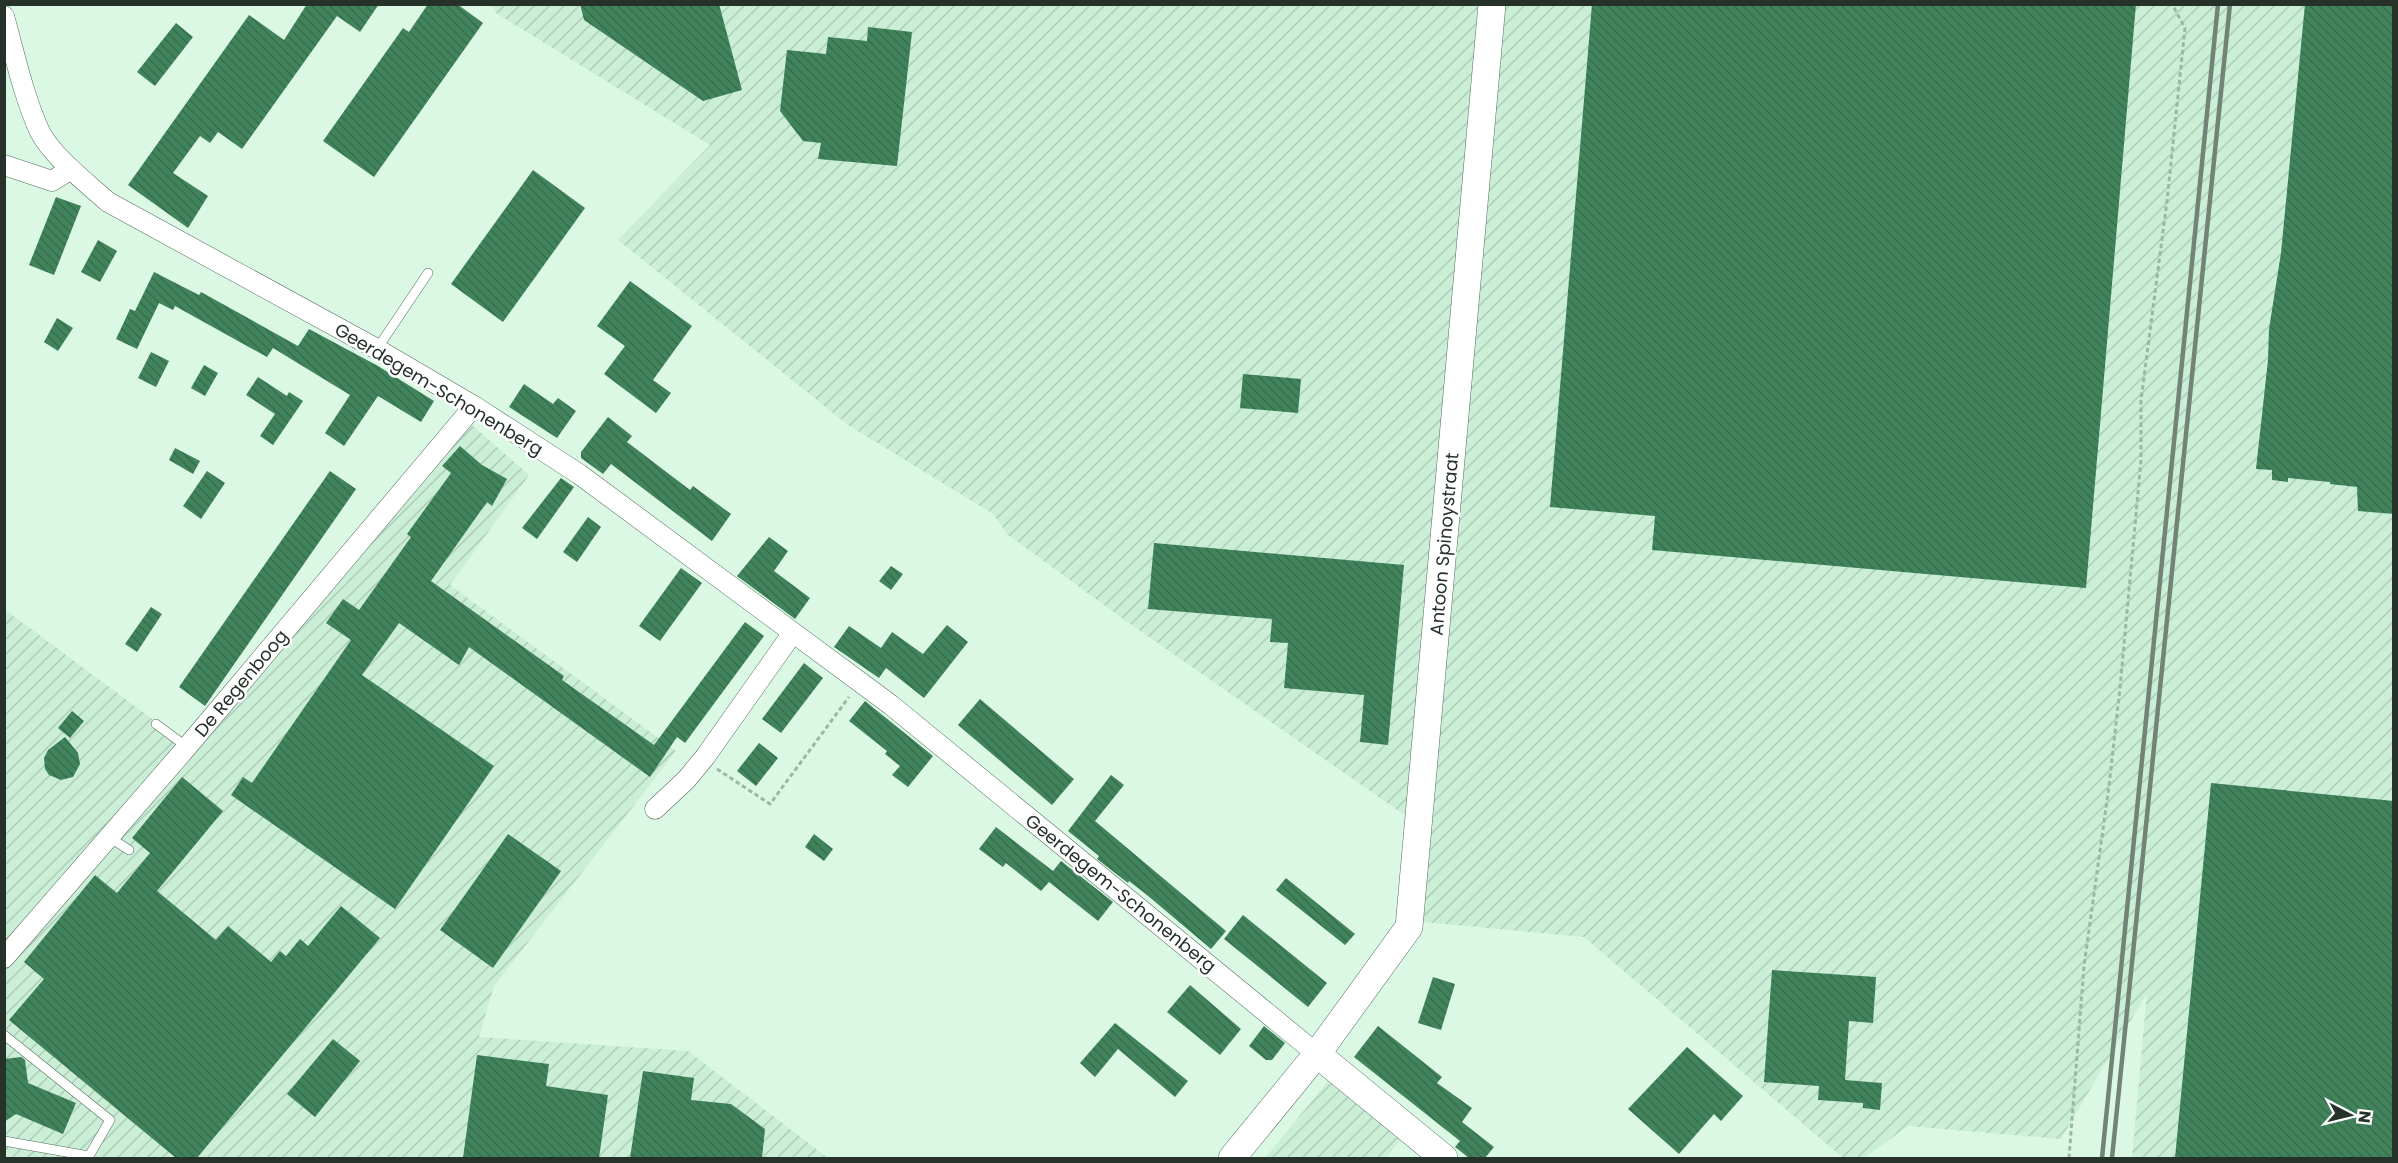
<svg xmlns="http://www.w3.org/2000/svg" width="2398" height="1163" viewBox="0 0 2398 1163" font-family="Poppins,sans-serif">
  <defs>
    <pattern id="industrial-furrows" width="10" height="10" patternUnits="userSpaceOnUse" patternTransform="scale(1.5)"><rect width="10" height="10" fill="#caeed6"/><path d="M-1 1l2-2M0 10L10 0M9 11l2-2" fill="none" stroke="#adcdb8"/></pattern>
    <pattern id="building-back-hatch" width="6" height="6" patternUnits="userSpaceOnUse" patternTransform="scale(1.5)"><rect width="6" height="6" fill="#41845c"/><path d="M-1 5l2 2M0 0l6 6M5-1l2 2" fill="none" stroke="#366d4c"/></pattern>
  </defs>
  <rect width="100%" height="100%" fill="#daf8e4"/>
  <!-- industrial -->
  <g fill="url(#industrial-furrows)">
    <polygon points="491,5 2393,5 2393,1158 2132,1158 2147,993 2061,1139 1908,1126 1864,1158 1843,1158 1584,937 1423,922 1426,830 1126,621 1008,535 993,514 848,425 618,240 710,145 496,13"/>
    <polygon points="457,412 529,475 450,585 676,751 494,986 479,1037 688,1051 828,1158 5,1158 4,609 194,750"/>
    <polygon points="1329,1080 1400,1140 1386,1158 1265,1158"/>
  </g>
  <!-- building -->
  <g fill="url(#building-back-hatch)">
    <polygon points="307,4 379,4 360,32 337,16 242,149 218,132 210,143 200,136 173,173 208,196 188,228 128,185 249,15 284,40"/>
    <polygon points="428,4 457,4 483,23 374,177 323,141 403,28 409,32"/>
    <polygon points="580,4 719,4 742,90 703,101 584,20"/>
    <polygon points="1592,4 2136,4 2086,588 1652,550 1655,516 1550,507"/>
    <polygon points="2305,4 2394,4 2394,514 2358,511 2357,487 2330,484 2330,482 2288,478 2288,482 2272,480 2272,470 2256,469 2268,360 2269,329 2281,253"/>
    <polygon points="176,23 193,37 155,86 137,72"/>
    <polygon points="868,27 912,32 897,166 818,159 821,143 803,141 780,111 787,50 826,54 828,37 867,41"/>
    <polygon points="533,170 585,208 503,322 451,284"/>
    <polygon points="56,197 81,206 54,275 29,265"/>
    <polygon points="98,240 117,251 100,282 81,272"/>
    <polygon points="154,272 199,295 201,292 298,346 309,329 378,366 434,401 421,422 378,396 344,446 325,433 350,395 273,348 267,357 175,306 173,310 159,303 137,349 116,339 130,309 135,311"/>
    <polygon points="630,281 692,326 653,380 671,393 656,413 604,374 625,346 597,326"/>
    <polygon points="57,318 73,328 58,351 44,342"/>
    <polygon points="151,352 169,361 156,387 138,378"/>
    <polygon points="204,365 218,373 205,396 191,388"/>
    <polygon points="1243,374 1301,379 1298,413 1240,408"/>
    <polygon points="258,377 287,396 289,392 303,401 273,445 260,436 275,414 246,395"/>
    <polygon points="524,384 553,404 558,398 576,411 557,438 509,407"/>
    <polygon points="608,417 632,436 627,442 690,490 693,486 731,514 712,541 611,464 603,474 581,458 581,452"/>
    <polygon points="460,446 482,465 507,479 492,506 487,502 431,581 564,676 562,680 654,745 745,622 764,636 685,743 677,737 650,777 469,647 459,665 399,623 362,675 494,766 395,909 231,795 243,777 252,783 351,640 326,623 343,599 359,610 411,537 407,534 451,473 442,466"/>
    <polygon points="175,448 200,461 193,474 169,460"/>
    <polygon points="207,471 225,483 201,519 183,506"/>
    <polygon points="330,471 356,489 205,706 179,687"/>
    <polygon points="561,478 574,487 537,539 522,528"/>
    <polygon points="588,517 601,527 577,562 563,552"/>
    <polygon points="769,537 788,551 774,571 810,598 795,619 737,576"/>
    <polygon points="1154,543 1404,565 1388,745 1360,742 1364,695 1284,688 1288,643 1270,642 1272,619 1148,609"/>
    <polygon points="891,566 903,574 891,590 879,581"/>
    <polygon points="681,568 702,583 660,641 639,626"/>
    <polygon points="151,607 162,614 137,652 125,644"/>
    <polygon points="947,625 968,642 924,698 886,668 879,678 834,647 849,626 881,648 892,632 923,654"/>
    <polygon points="804,663 823,678 781,733 762,719"/>
    <polygon points="980,699 1074,779 1052,805 958,725"/>
    <polygon points="865,701 933,756 908,787 892,775 900,766 885,754 887,751 849,721"/>
    <polygon points="72,711 84,721 70,738 58,728"/>
    <polygon points="65,737 78,753 80,764 73,777 61,780 49,775 45,769 44,758 48,750"/>
    <polygon points="759,743 778,758 756,786 737,771"/>
    <polygon points="1111,775 1124,785 1095,821 1226,931 1211,949 1147,895 1129,881 1128,883 1097,859 1099,856 1068,831"/>
    <polygon points="182,777 223,811 157,891 216,940 228,926 271,962 280,951 286,956 300,939 308,946 341,906 380,938 197,1158 176,1158 9,1020 44,979 24,962 95,875 117,893 150,853 132,838"/>
    <polygon points="2211,783 2394,801 2394,1158 2175,1158"/>
    <polygon points="996,827 1053,871 1061,861 1113,902 1098,921 1049,882 1041,891 1006,863 1003,867 979,849"/>
    <polygon points="508,834 561,871 493,968 440,930"/>
    <polygon points="814,834 833,849 824,861 805,847"/>
    <polygon points="1286,878 1355,934 1345,945 1276,890"/>
    <polygon points="1243,915 1327,983 1308,1007 1224,939"/>
    <polygon points="1772,970 1876,977 1873,1023 1849,1021 1845,1080 1882,1083 1880,1110 1863,1108 1863,1103 1818,1100 1819,1086 1764,1082"/>
    <polygon points="1433,977 1455,984 1441,1030 1418,1023"/>
    <polygon points="1190,985 1241,1029 1220,1055 1167,1012"/>
    <polygon points="1115,1023 1188,1081 1175,1097 1118,1049 1095,1077 1080,1063"/>
    <polygon points="1264,1026 1285,1043 1272,1060 1266,1060 1249,1046"/>
    <polygon points="1378,1026 1442,1077 1437,1083 1472,1108 1462,1122 1494,1147 1485,1158 1469,1158 1455,1147 1460,1141 1354,1057"/>
    <polygon points="333,1039 360,1061 315,1117 287,1094"/>
    <polygon points="1687,1047 1743,1096 1721,1121 1714,1114 1679,1154 1628,1109"/>
    <polygon points="477,1055 549,1064 546,1086 608,1095 599,1158 463,1158"/>
    <polygon points="21,1057 25,1060 28,1083 76,1103 63,1134 16,1114 4,1122 4,1059"/>
    <polygon points="643,1071 694,1078 691,1100 731,1104 765,1129 762,1158 630,1158"/>
  </g>
  <g fill="none" stroke-linecap="round" stroke-linejoin="round">
    <defs>
      <g id="lane">
        <polyline points="377,349 428,273"/>
        <polyline points="156,724 187,747"/>
        <polyline points="109,837 129,850"/>
        <polyline points="4,1035 110,1120 89,1156 4,1141"/>
      </g>
      <g id="street">
        <path d="M4 16C14 52 24 98 40 132 53 157 87 183 108 202L377 349 474 406 579 474 891 705 1317 1054"/>
        <polyline points="4,165 52,181 71,169"/>
        <polyline points="655,809 686,780 705,757 792,634"/>
        <polyline points="4,958 187,747 474,406"/>
      </g>
      <g id="secondary">
        <polyline points="1317,1054 1444,1158"/>
        <polyline points="1232,1158 1317,1054 1409,927 1492,4"/>
      </g>
    </defs>
    <!-- lane casing -->
    <use href="#lane" stroke="#546e5d" stroke-width="10"/>
    <!-- street casing -->
    <use href="#street" stroke="#546e5d" stroke-width="21"/>
    <!-- secondary casing -->
    <use href="#secondary" stroke="#546e5d" stroke-width="28"/>
    <!-- path -->
    <g stroke="#9eb6a6" stroke-width="3" stroke-dasharray="4.5 3" stroke-linecap="butt">
      <polyline points="717,769 770,804 849,697"/>
      <polyline points="2069,1158 2084,966 2109,786 2120,688 2141,460 2141,400 2167,201 2185,28 2172,4"/>
    </g>
    <!-- lane -->
    <use href="#lane" stroke="#fff" stroke-width="9"/>
    <!-- street -->
    <use href="#street" stroke="#fff" stroke-width="20"/>
    <!-- secondary -->
    <use href="#secondary" stroke="#fff" stroke-width="27"/>
    <!-- rail -->
    <g stroke="#718477" stroke-width="4.5">
      <polyline points="2102,1158 2218,4"/>
      <polyline points="2112,1158 2230,4"/>
    </g>
  </g>
  <g text-anchor="middle" dominant-baseline="central" stroke-width="5" stroke-linejoin="round" paint-order="stroke">
    <!-- street labels -->
    <g font-size="18" fill="#26312a" stroke="#fff">
      <text transform="translate(439 389) rotate(31)">Geerdegem-Schonenberg</text>
      <text transform="translate(1444 544) rotate(-85)">Antoon Spinoystraat</text>
      <text transform="translate(241 683) rotate(-50)">De Regenboog</text>
      <text transform="translate(1121 893) rotate(39)">Geerdegem-Schonenberg</text>
    </g>
  </g>
  <!-- border -->
  <rect width="2398" height="1163" fill="none" stroke="#26312a" stroke-width="12"/>
  <!-- north arrow -->
  <g transform="translate(2350 1115) rotate(97)" stroke="#ffffff" stroke-width="4.5" paint-order="stroke">
  <path d="M0-4.5L10 22L0 15L-10 22Z" fill="#26312a"/>
  <text y="-9" font-size="16" font-weight="bold" text-anchor="middle" fill="#26312a">N</text>
  </g>
</svg>
